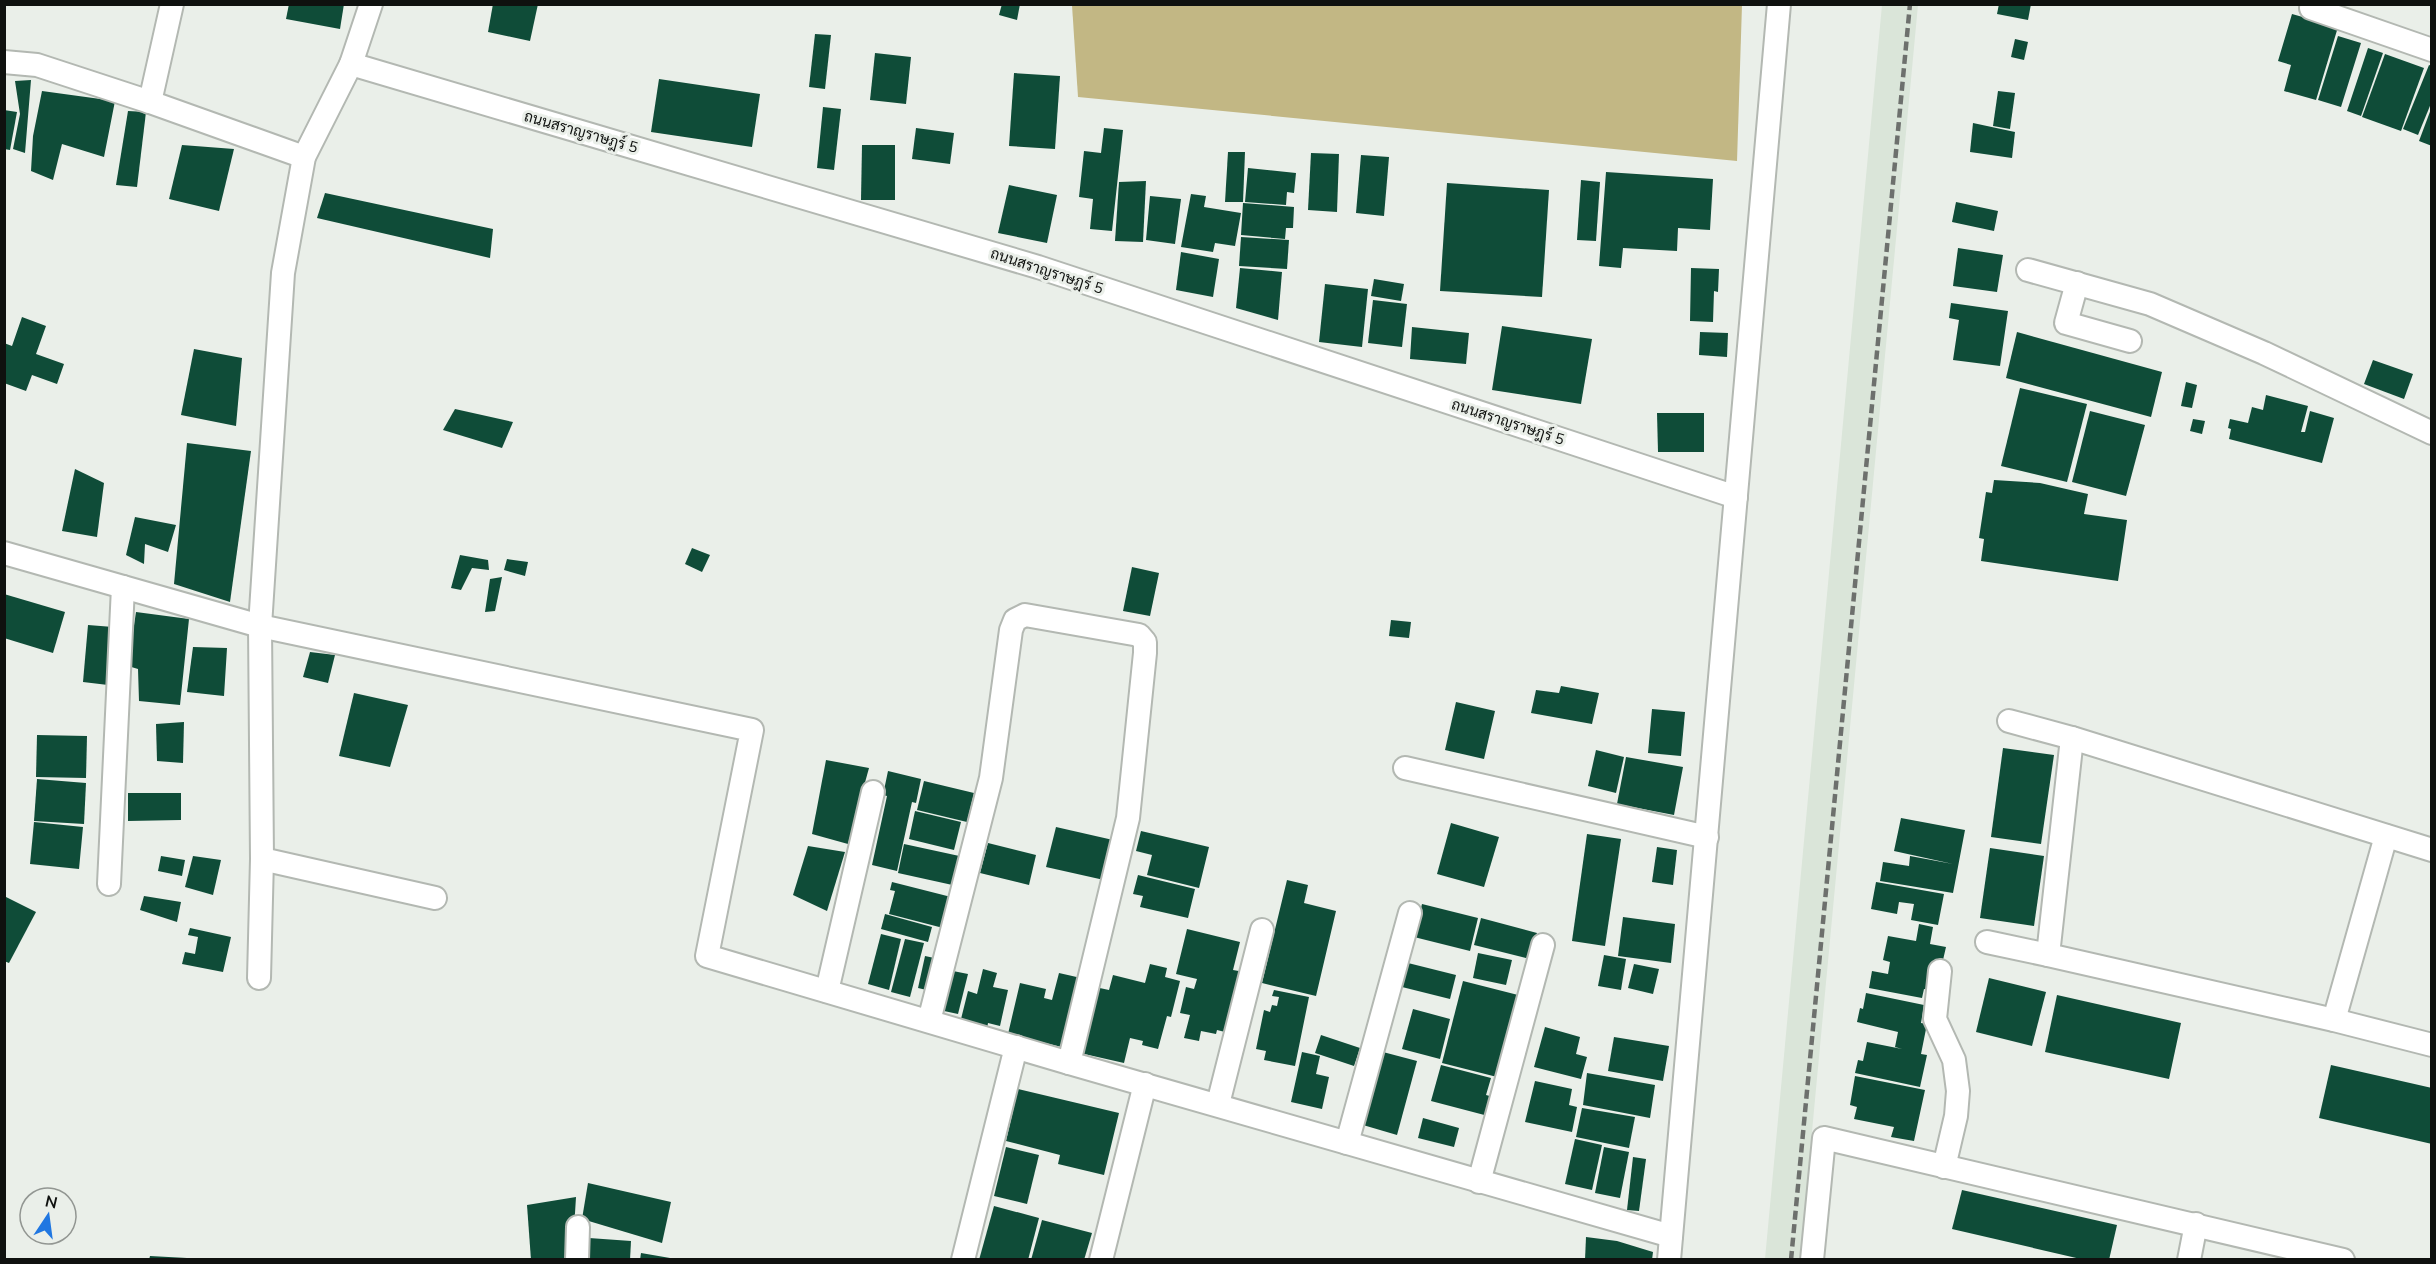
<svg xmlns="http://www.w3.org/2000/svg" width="2436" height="1264" viewBox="0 0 2436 1264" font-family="'Nunito Sans',Sarabun,sans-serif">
  <rect width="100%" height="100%" fill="#eaefe9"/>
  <!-- built -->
  <polygon fill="#dae5d9" points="1882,5 1918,5 1800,1259 1765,1259"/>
  <!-- forest -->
  <polygon fill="#c2b784" points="1072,5 1742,5 1737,161 1078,97"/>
  <!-- building -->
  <g fill="#0f4c38">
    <polygon points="289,4 344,4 340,29 286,19"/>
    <polygon points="493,4 538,4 530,41 488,32"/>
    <polygon points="1002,4 1020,4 1017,20 999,15"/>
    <polygon points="1999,4 2031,4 2028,20 1997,14"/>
    <polygon points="2292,14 2338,27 2316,100 2284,91 2291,65 2278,61"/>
    <polygon points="815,34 831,35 825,89 809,87"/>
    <polygon points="2338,36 2361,43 2341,107 2318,100"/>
    <polygon points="2015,39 2028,42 2024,60 2011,57"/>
    <polygon points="2368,48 2383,53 2361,116 2347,111"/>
    <polygon points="875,53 911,57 906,104 870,100"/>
    <polygon points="2385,54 2424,68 2401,131 2362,117"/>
    <polygon points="2429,65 2432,66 2432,101 2418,135 2403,129"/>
    <polygon points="1014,73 1060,76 1055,149 1009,146"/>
    <polygon points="659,79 760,94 752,147 651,132"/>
    <polygon points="31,80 25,153 13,149 20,114 15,81"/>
    <polygon points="42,91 115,101 104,157 62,144 53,180 31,171 33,136"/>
    <polygon points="1998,91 2015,93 2010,129 1993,126"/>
    <polygon points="823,107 841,109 834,170 817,168"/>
    <polygon points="2431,109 2432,109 2432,146 2419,141"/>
    <polygon points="4,110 17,112 10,150 4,149"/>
    <polygon points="128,111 146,112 137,187 116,185"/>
    <polygon points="1973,123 2015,132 2012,158 1970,152"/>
    <polygon points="916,128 954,133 950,164 912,159"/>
    <polygon points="1104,128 1123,130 1112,231 1090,229 1093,199 1079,197 1084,151 1101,153"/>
    <polygon points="182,145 234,149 219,211 169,199"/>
    <polygon points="862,145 895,145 895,200 861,200"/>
    <polygon points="1228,152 1245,152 1243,202 1225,202"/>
    <polygon points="1311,153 1339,154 1337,212 1308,210"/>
    <polygon points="1361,155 1389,157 1384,216 1356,213"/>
    <polygon points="1248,168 1296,173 1294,193 1287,192 1286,205 1245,202"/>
    <polygon points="1606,172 1713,179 1710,230 1678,228 1677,251 1623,248 1621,268 1599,266"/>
    <polygon points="1581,180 1600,182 1596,241 1577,240"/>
    <polygon points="1146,181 1143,242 1115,241 1119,182"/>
    <polygon points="1447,183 1549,190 1542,297 1440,291"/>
    <polygon points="1009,185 1057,195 1047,243 998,233"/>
    <polygon points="325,193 493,229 490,258 317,218"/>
    <polygon points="1191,194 1206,196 1204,207 1241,213 1235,246 1215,243 1213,252 1181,247"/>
    <polygon points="1150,196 1181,199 1175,244 1146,240"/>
    <polygon points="1956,202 1998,211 1994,231 1952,222"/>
    <polygon points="1243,203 1294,207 1293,228 1286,228 1285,239 1241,235"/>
    <polygon points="1241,237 1289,240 1287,269 1239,266"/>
    <polygon points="1958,248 2003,255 1997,292 1953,286"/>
    <polygon points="1181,252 1219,259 1213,297 1176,290"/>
    <polygon points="1240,268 1282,272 1278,320 1236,308"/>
    <polygon points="1691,268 1719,269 1718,292 1714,291 1713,322 1690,321"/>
    <polygon points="1374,279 1404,284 1401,301 1371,296"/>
    <polygon points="1325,284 1368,289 1362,347 1319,342"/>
    <polygon points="1373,300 1407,304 1402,347 1368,343"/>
    <polygon points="1951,303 2008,311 2000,366 1953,360 1959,320 1949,318"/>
    <polygon points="22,317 46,326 36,354 64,364 57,384 32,375 26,391 4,383 4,343 12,346"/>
    <polygon points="1502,326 1592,339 1581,404 1492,390"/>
    <polygon points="1412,327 1469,333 1466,364 1410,359"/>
    <polygon points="1700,332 1728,333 1727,357 1699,355"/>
    <polygon points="2017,332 2162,372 2151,417 2006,378"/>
    <polygon points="194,349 242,358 236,426 181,415"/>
    <polygon points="2373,360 2413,374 2404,399 2364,384"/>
    <polygon points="2186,382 2197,385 2192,408 2181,406"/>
    <polygon points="2020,388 2087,404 2067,482 2001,466"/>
    <polygon points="2266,395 2308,406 2301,432 2305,432 2310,411 2334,418 2322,463 2229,439 2231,429 2228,428 2230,419 2248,423 2252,407 2263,410"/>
    <polygon points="455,409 513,422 502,448 443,430"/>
    <polygon points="2090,411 2145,425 2126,496 2072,482"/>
    <polygon points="1657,413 1704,413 1704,452 1658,452"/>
    <polygon points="2193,419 2205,421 2202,434 2190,431"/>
    <polygon points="187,443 251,451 230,602 174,584"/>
    <polygon points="75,469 104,483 97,537 62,531"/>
    <polygon points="1994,480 2040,483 2088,494 2084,514 2127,520 2118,581 1981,561 1984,539 1979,538 1986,492 1992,493"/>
    <polygon points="135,517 176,525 168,552 145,544 144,564 126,555"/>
    <polygon points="692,548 710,555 702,572 685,564"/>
    <polygon points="460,555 488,560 489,570 472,568 461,590 451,588"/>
    <polygon points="507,559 528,562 525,576 504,570"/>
    <polygon points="1132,567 1159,573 1150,616 1123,611"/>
    <polygon points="502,577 495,611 485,612 490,579"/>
    <polygon points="4,594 65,612 53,653 4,638"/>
    <polygon points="136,612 189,619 180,705 139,701 138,669 128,666"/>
    <polygon points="1391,620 1411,622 1409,638 1389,636"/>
    <polygon points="88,625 113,627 108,685 83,682"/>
    <polygon points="193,647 227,648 224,696 187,692"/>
    <polygon points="310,652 335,655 328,683 303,677"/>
    <polygon points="1561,686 1599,693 1592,724 1531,713 1536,690 1559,693"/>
    <polygon points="354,693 408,705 390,767 339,756"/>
    <polygon points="1456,702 1495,711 1484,759 1445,750"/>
    <polygon points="1652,709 1685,712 1681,756 1648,753"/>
    <polygon points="184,722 183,763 157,761 156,724"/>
    <polygon points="37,735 87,736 86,778 36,777"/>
    <polygon points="2003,748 2054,755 2041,844 1991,837"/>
    <polygon points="1596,750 1624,757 1616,793 1588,786"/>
    <polygon points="1626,757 1683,767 1674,815 1617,804"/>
    <polygon points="826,760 869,768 848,844 812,834"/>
    <polygon points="888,771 921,779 916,803 912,802 897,871 872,865 887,796 883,795"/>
    <polygon points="37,779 86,783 84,824 34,821"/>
    <polygon points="924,781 974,793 967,822 917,810"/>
    <polygon points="128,793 181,793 181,820 128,821"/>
    <polygon points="915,811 961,822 954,850 909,839"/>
    <polygon points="1901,818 1965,830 1953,893 1880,881 1883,862 1909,866 1910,856 1953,864 1894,851"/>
    <polygon points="34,822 83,827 79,869 30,864"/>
    <polygon points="1451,823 1499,837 1484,887 1437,874"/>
    <polygon points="1056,827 1113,840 1104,880 1046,867"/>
    <polygon points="1141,831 1209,847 1199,888 1147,875 1152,855 1136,851"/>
    <polygon points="1587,834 1621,839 1605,946 1572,941"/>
    <polygon points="988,843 1036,855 1029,885 980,873"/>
    <polygon points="904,844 964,857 957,886 898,873"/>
    <polygon points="808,846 845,852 827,911 793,895"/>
    <polygon points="1657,847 1677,850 1673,885 1652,882"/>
    <polygon points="1990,848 2044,856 2034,926 1980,918"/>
    <polygon points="161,856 185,860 182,876 158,871"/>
    <polygon points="193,856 221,860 213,895 185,887"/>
    <polygon points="1138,875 1195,889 1188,918 1140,907 1143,896 1133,894"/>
    <polygon points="1287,880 1308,885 1304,903 1336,911 1316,996 1262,983"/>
    <polygon points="892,882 955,898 947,929 889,914 895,891 890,890"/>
    <polygon points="1876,882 1944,894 1938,925 1911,920 1914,904 1899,902 1897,914 1871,909"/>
    <polygon points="4,896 36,912 9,963 4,961"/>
    <polygon points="144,896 181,902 177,922 140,910"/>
    <polygon points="1422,904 1478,918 1470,951 1414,937"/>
    <polygon points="885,914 932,927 928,942 881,929"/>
    <polygon points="1623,917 1675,924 1671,963 1618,956"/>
    <polygon points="1481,918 1537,933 1530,959 1474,945"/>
    <polygon points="1919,924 1933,927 1930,944 1946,947 1943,960 1935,959 1929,990 1924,989 1922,998 1869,988 1872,971 1888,974 1890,962 1883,960 1888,936 1916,941"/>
    <polygon points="190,928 231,937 223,972 182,964 185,952 195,954 198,937 188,935"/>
    <polygon points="1187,929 1240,942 1233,970 1244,972 1240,990 1235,989 1225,1032 1217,1030 1216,1034 1201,1031 1199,1041 1184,1038 1190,1015 1180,1013 1186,987 1194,989 1197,979 1176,974"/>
    <polygon points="881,934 901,939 889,990 868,984"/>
    <polygon points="905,939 924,943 910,997 891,992"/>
    <polygon points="1478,953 1512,960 1506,985 1473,978"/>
    <polygon points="1604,955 1626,959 1621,990 1598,986"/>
    <polygon points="925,956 939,959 931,991 918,988"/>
    <polygon points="1404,962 1456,975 1450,999 1398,986"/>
    <polygon points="1150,964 1167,968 1165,977 1180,981 1171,1017 1167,1016 1158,1049 1142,1045 1143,1041 1130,1038 1124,1063 1080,1053 1095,987 1109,990 1113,975 1145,983"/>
    <polygon points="1634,964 1659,969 1653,994 1628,988"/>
    <polygon points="983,969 997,973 993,987 1008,990 1000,1026 988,1023 987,1029 960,1023 968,991 977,994"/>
    <polygon points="953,971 968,974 958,1014 944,1011"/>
    <polygon points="1059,973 1081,978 1070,1049 1008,1034 1020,983 1046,989 1044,998 1052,1000"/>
    <polygon points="1989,978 2046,992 2032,1046 1976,1032"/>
    <polygon points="1463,981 1522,996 1501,1078 1442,1063"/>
    <polygon points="1274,990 1309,997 1295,1066 1264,1060 1266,1051 1256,1049 1264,1010 1270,1012 1272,1005 1277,1006 1279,997 1272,996"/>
    <polygon points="1866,993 1924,1005 1921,1023 1927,1024 1921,1054 1927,1055 1920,1087 1855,1073 1858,1060 1863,1061 1867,1042 1902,1049 1895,1047 1898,1032 1857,1022 1860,1008 1863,1009"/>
    <polygon points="2057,995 2181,1023 2169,1079 2045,1052"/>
    <polygon points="1413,1009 1450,1019 1440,1059 1402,1049"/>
    <polygon points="1545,1027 1580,1037 1576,1054 1587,1057 1581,1079 1534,1067"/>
    <polygon points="1321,1035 1360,1048 1354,1066 1315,1053"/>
    <polygon points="1614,1037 1669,1046 1663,1081 1608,1071"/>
    <polygon points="1302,1052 1320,1056 1316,1074 1329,1077 1322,1109 1291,1102"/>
    <polygon points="1383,1052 1417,1061 1397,1135 1363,1125"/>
    <polygon points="1441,1065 1491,1078 1486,1095 1497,1098 1492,1117 1431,1101"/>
    <polygon points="2331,1065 2432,1088 2432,1144 2319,1118"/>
    <polygon points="1587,1073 1655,1085 1650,1118 1583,1105"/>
    <polygon points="1855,1076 1925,1090 1914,1141 1891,1137 1894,1127 1854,1119 1857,1107 1850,1105"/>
    <polygon points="1535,1081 1572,1089 1569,1105 1577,1107 1572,1132 1525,1122"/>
    <polygon points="1018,1089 1119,1113 1104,1175 1058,1164 1060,1155 1006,1141"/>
    <polygon points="1582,1108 1635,1117 1629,1148 1576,1137"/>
    <polygon points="1423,1118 1459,1128 1454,1147 1418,1138"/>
    <polygon points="1575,1139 1602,1145 1592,1190 1565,1184"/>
    <polygon points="1006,1147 1039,1155 1027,1204 994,1196"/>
    <polygon points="1604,1147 1629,1152 1620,1198 1595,1193"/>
    <polygon points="1633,1157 1646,1159 1639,1211 1627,1210"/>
    <polygon points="588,1183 671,1202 662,1243 582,1219"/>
    <polygon points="1962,1190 2117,1225 2109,1260 2085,1260 1952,1229"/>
    <polygon points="576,1197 572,1260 531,1260 527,1205"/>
    <polygon points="994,1206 1039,1218 1028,1260 979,1260"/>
    <polygon points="1042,1220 1092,1233 1084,1260 1031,1260"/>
    <polygon points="1586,1237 1617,1241 1653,1252 1652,1260 1585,1260"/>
    <polygon points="589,1238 631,1241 630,1260 588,1260"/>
    <polygon points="641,1253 670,1258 670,1260 640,1260"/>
    <polygon points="150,1256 187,1258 187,1260 149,1260"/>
  </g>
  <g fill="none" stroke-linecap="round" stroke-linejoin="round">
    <defs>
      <g id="minor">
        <polyline points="2311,8 2432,50"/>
        <polyline points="4,62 37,65 150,102 304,157"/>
        <polyline points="351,64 1038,267 1736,497"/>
        <polyline points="150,102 172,4"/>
        <polyline points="2028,270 2150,304 2264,353 2432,433"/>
        <polyline points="2077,283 2066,323 2130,341"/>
        <polyline points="4,553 260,626 752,730 707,956 1069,1063 1671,1236"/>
        <polyline points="2009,721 2072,738"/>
        <polyline points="1405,768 1707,837"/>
        <polyline points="2432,850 2072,738 2048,955 2334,1020 2432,1045"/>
        <polyline points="262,859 435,898"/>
        <polyline points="109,884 123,587"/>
        <polyline points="1987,942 2048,955"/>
        <polyline points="1940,971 1935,1019 1954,1060 1958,1091 1956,1116 1944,1167"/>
        <polyline points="259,978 262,859 260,626 283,273 304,157 351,64 371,4"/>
        <polyline points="827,991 873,792"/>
        <polyline points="2334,1020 2386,836"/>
        <polyline points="929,1021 991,778 1011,630 1015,620 1025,615 1139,635 1145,642 1145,653 1128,818 1069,1063"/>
        <polyline points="1218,1104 1262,930"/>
        <polyline points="1347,1143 1410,913"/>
        <polyline points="1479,1182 1543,945"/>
        <polyline points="577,1260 578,1227"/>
        <polyline points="963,1260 1016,1047"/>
        <polyline points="1101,1260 1145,1084"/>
        <polyline points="1669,1260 1779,4"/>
        <polyline points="1812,1260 1824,1138 2343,1260"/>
        <polyline points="2189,1260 2196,1224"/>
      </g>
    </defs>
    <!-- minor casing -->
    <use href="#minor" stroke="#b3b8b2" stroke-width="26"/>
    <!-- minor -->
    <use href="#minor" stroke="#fff" stroke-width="22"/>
    <!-- rail -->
    <polyline stroke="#6d706d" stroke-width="4.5" stroke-dasharray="9 4.5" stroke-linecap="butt" points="1791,1260 1910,4"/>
  </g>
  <g text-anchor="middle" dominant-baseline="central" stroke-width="6" stroke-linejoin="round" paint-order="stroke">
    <!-- street labels -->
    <g font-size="15" fill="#0f110f" stroke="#eaefe9">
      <text transform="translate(581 132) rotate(16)">ถนนสราญราษฎร์ 5</text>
      <text transform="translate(1047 271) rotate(18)">ถนนสราญราษฎร์ 5</text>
      <text transform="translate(1508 422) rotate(18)">ถนนสราญราษฎร์ 5</text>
    </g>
  </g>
  <!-- border -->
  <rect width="2436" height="1264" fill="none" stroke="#0f110f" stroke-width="12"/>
  <!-- north arrow -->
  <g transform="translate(48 1216) rotate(13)"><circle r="28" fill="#eaefe9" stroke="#929692" stroke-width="1.5"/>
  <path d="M0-4.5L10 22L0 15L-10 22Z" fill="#2077e1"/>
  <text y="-9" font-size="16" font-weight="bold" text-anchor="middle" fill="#0f110f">N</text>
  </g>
</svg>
